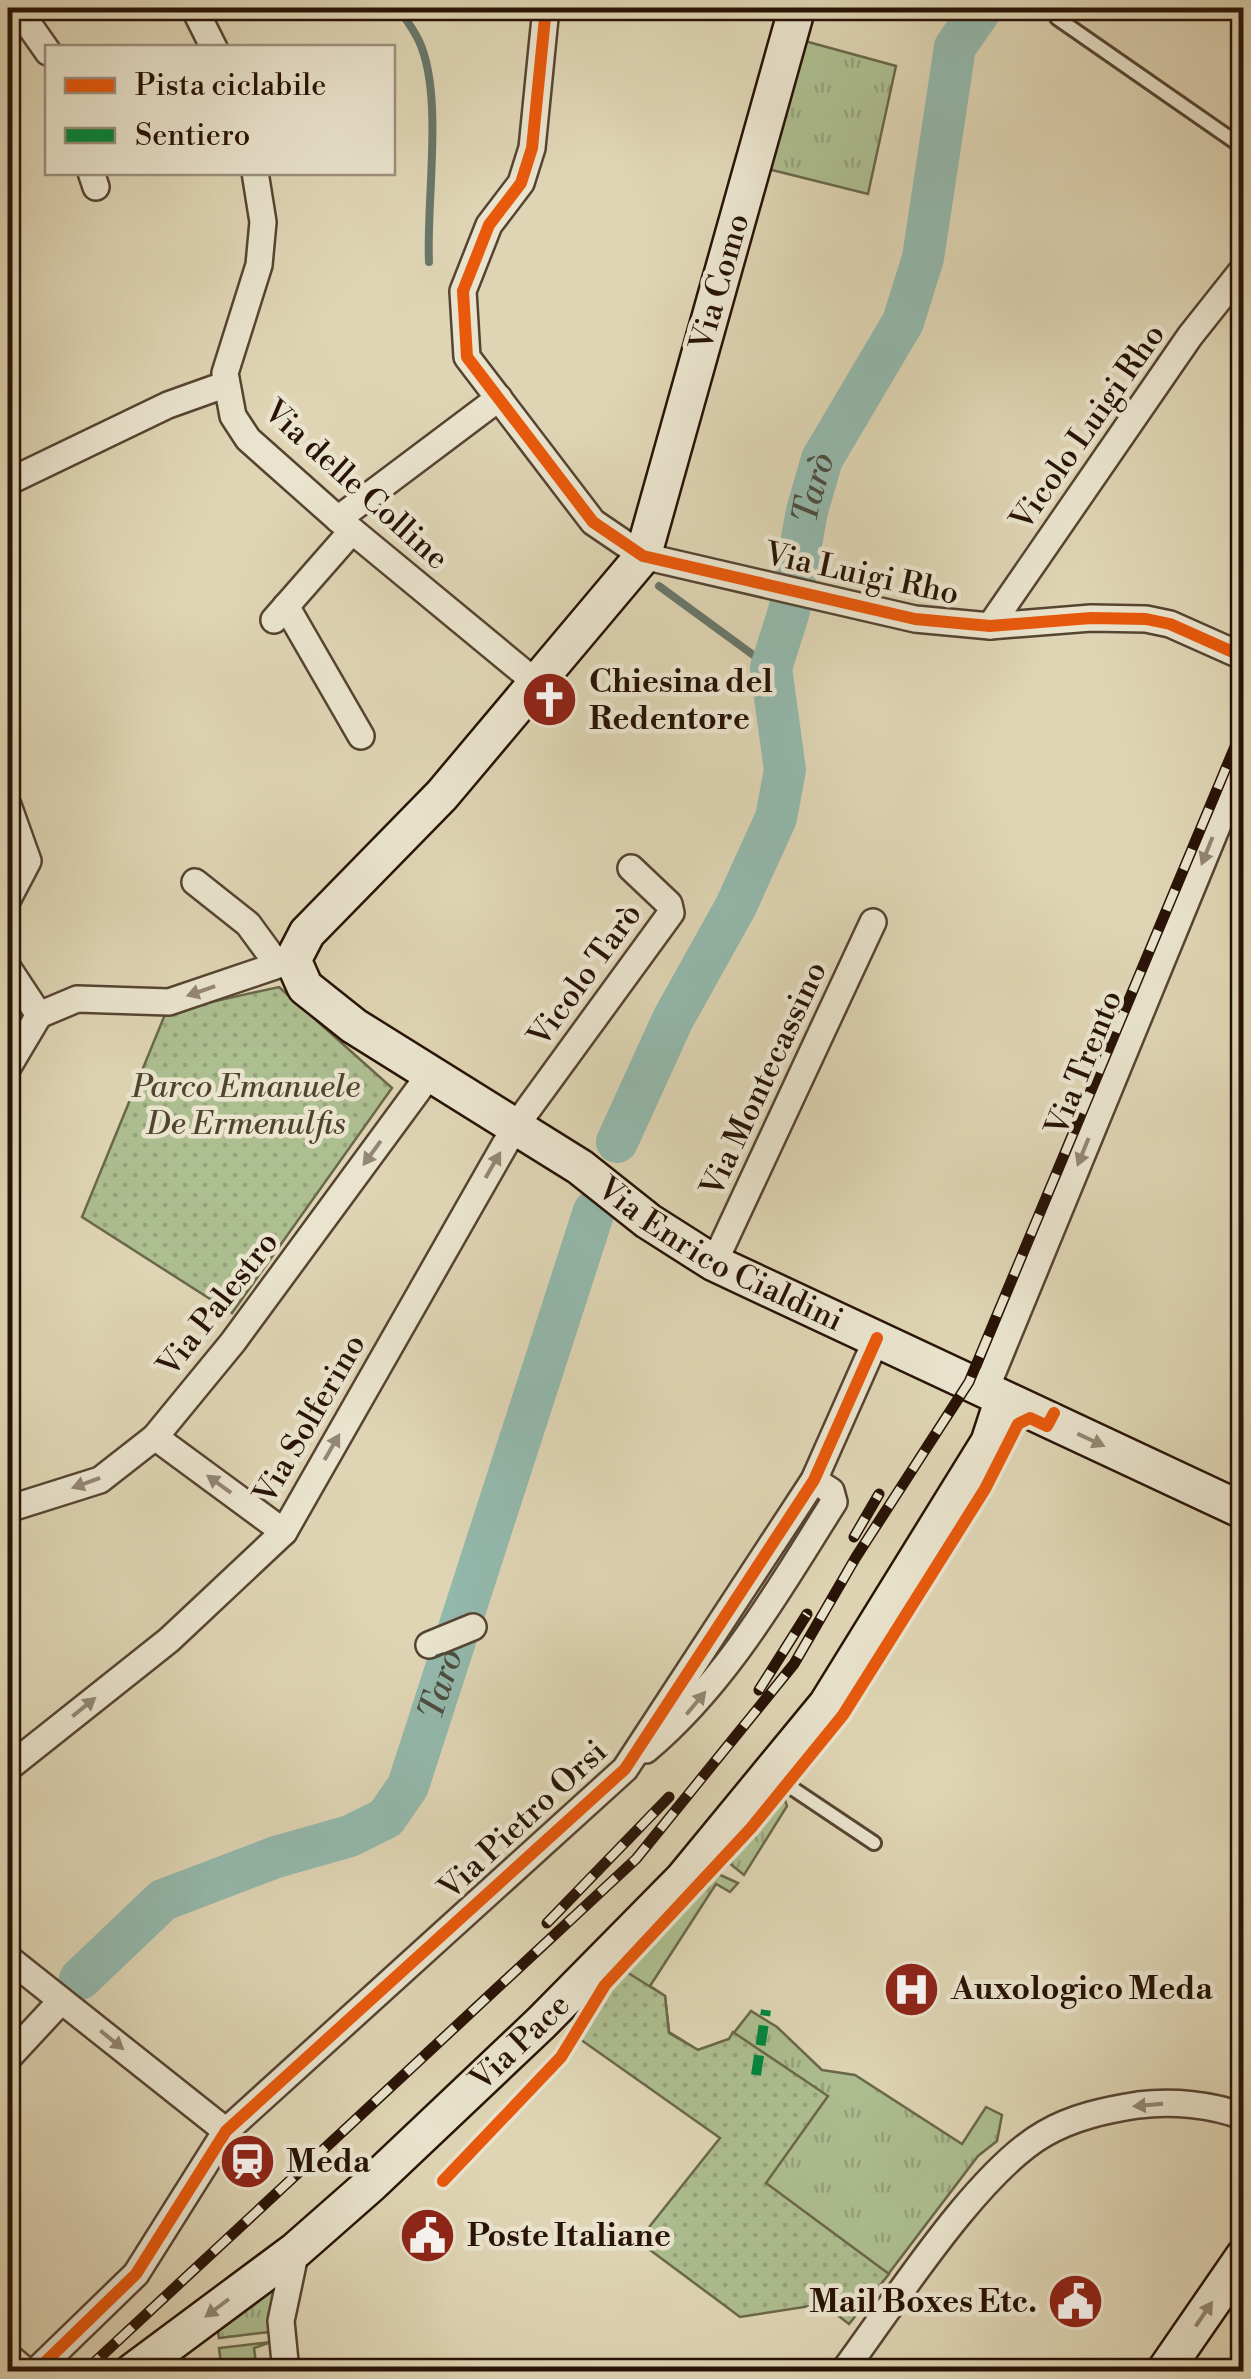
<svg xmlns="http://www.w3.org/2000/svg" width="1251" height="2379" viewBox="0 0 1251 2379" font-family="'Libre Bodoni',serif">
  <defs>
    <pattern id="grass-tufts" width="24" height="20" patternUnits="userSpaceOnUse" patternTransform="scale(2.5)"><rect width="24" height="20" fill="#adbe90"/><path d="M3 7l-1-3M5 7V3M7 7l1-3M15 17l-1-3M17 17v-4M19 17l1-3" fill="none" stroke="#95a27b"/></pattern>
    <pattern id="park-dots" width="8" height="8" patternUnits="userSpaceOnUse" patternTransform="scale(2.5)"><rect width="8" height="8" fill="#adbe90"/><path d="M2 2h.1M6 6h.1" fill="none" stroke="#95a27b" stroke-width="1.8" stroke-linecap="round"/></pattern>
  </defs>
  <rect width="100%" height="100%" fill="#dfd5b4"/>
  <filter id="stains"><feTurbulence type="fractalNoise" baseFrequency=".002" numOctaves="4"/><feColorMatrix values="0 0 0 0 .2 0 0 0 0 .09 0 0 0 0 .02 0 0 0 .5 -.17"/></filter>
  <radialGradient id="worn" r=".72"><stop offset=".6" stop-color="#630" stop-opacity="0"/><stop offset="1" stop-color="#630" stop-opacity=".3"/></radialGradient>
  <!-- grass -->
  <g fill="url(#grass-tufts)" stroke="#6a684b" stroke-width="2.5">
    <polygon points="801,40 896,66 868,194 768,169"/>
    <polygon points="784,1797 787,1806 744,1875 728,1862"/>
    <polygon points="718,1874 738,1883 730,1892 716,1884 650,1986 665,1996 669,2032 698,2050 729,2039 751,2011 777,2027 822,2070 855,2075 962,2144 986,2107 1002,2115 997,2141 978,2156 883,2281 773,2250 705,2068 615,1982"/>
    <polygon points="276,2288 269,2332 219,2338 218,2331"/>
    <polygon points="271,2342 254,2348 257,2371 222,2371 219,2348"/>
  </g>
  <!-- park -->
  <g fill="url(#park-dots)" stroke="#6a684b" stroke-width="2.5">
    <polygon points="279,987 392,1088 232,1313 82,1217 166,1012"/>
    <polygon points="625,1971 665,1996 669,2033 698,2050 729,2039 733,2032 828,2096 766,2183 889,2274 849,2324 823,2304 740,2317 638,2241 720,2138 577,2037"/>
  </g>
  <g fill="none" stroke-linecap="round" stroke-linejoin="round">
    <!-- stream -->
    <g stroke="#68776a" stroke-width="8">
      <path d="M398 8C405 18 414 30 419 41 444 95 426 200 429 262"/>
      <polyline points="659,586 771,668"/>
    </g>
    <!-- river -->
    <g stroke="#93b9ad" stroke-width="42">
      <path id="s1" d="M617 1142 673 1019 736 906 776 818 785 770 771 668 789 611 807 511 822 459 903 322 923 258 955 47 982 8"/>
      <path id="s2" d="M80 1979 163 1900 276 1857 350 1836 386 1818 408 1786 594 1211"/>
    </g>
    <defs>
      <g id="lane">
        <polyline points="1057,18 1244,148"/>
        <polyline points="774,1776 874,1843"/>
      </g>
      <g id="street">
        <polyline points="17,8 48,52"/>
        <polyline points="194,8 214,48"/>
        <polyline points="546,8 532,148 521,183 489,225 463,291 467,357 593,522 643,556 915,619 990,626 1091,618 1146,619 1170,624 1244,657"/>
        <polyline points="91,172 96,187"/>
        <polyline points="255,172 263,222 259,265 225,373 233,416 248,439 338,519 539,685"/>
        <polyline points="8,482 168,405 224,385"/>
        <polyline points="338,519 499,398"/>
        <polyline points="286,606 361,736"/>
        <polyline points="274,620 352,531"/>
        <polyline points="990,626 1190,336 1244,268"/>
        <polyline points="8,805 28,861 8,899"/>
        <polyline points="195,882 248,924 278,965"/>
        <polyline points="8,968 39,1015"/>
        <polyline points="8,1067 39,1015 77,999 169,1002 293,960"/>
        <polyline points="714,1263 873,922"/>
        <polyline points="985,1391 1244,761"/>
        <polyline points="155,1437 284,1532"/>
        <polyline points="8,1509 100,1480 155,1437 233,1342 430,1074"/>
        <polyline points="429,1645 473,1627"/>
        <path d="M646 1750C726 1683 779 1589 834 1502L831 1491 814 1480"/>
        <polyline points="8,1768 169,1640 284,1532 515,1127 671,913 669,904 631,868"/>
        <polyline points="8,1958 226,2131"/>
        <polyline points="8,2058 61,2001"/>
        <polyline points="8,2356 27,2372"/>
        <polyline points="35,2372 136,2274 226,2131 625,1769 814,1480 877,1338"/>
        <polyline points="286,2372 281,2321 296,2250"/>
        <path d="M843 2372C893 2305 976 2173 1044 2134 1073 2117 1106 2110 1138 2105 1172 2101 1212 2104 1244 2117"/>
      </g>
      <g id="secondary">
        <path id="s3" d="M797 8 643 556 442 795 307 933 293 960 305 987 354 1026 580 1167 648 1221 714 1263 1244 1511"/>
        <path id="s4" d="M132 2372 296 2250 371 2184 541 2023 683 1879 827 1704 989 1442 1003 1399"/>
        <polyline points="1164,2372 1244,2256"/>
      </g>
    </defs>
    <!-- lane casing -->
    <use href="#lane" stroke="#564432" stroke-width="18"/>
    <!-- street casing -->
    <use href="#street" stroke="#564432" stroke-width="30"/>
    <!-- secondary casing -->
    <use href="#secondary" stroke="#281306" stroke-width="40"/>
    <!-- lane -->
    <use href="#lane" stroke="#eae4ce" stroke-width="12"/>
    <!-- street -->
    <use href="#street" stroke="#eae4ce" stroke-width="25"/>
    <!-- secondary -->
    <use href="#secondary" stroke="#eae4ce" stroke-width="35"/>
    <defs>
      <g id="rail">
        <polyline points="854,1537 879,1494"/>
        <polyline points="759,1690 807,1614"/>
        <polyline points="547,1923 669,1797"/>
        <polyline points="84,2372 636,1859 794,1664 856,1557 969,1382 1244,725"/>
      </g>
    </defs>
    <!-- rail casing -->
    <use href="#rail" stroke="#281306" stroke-width="11"/>
    <!-- rail -->
    <use href="#rail" stroke="#eae4ce" stroke-width="8" stroke-dasharray="22" stroke-linecap="butt"/>
    <!-- quiet -->
    <polyline stroke="#00873e" stroke-width="10" stroke-dasharray="20 10" stroke-linecap="butt" points="756,2075 766,2010"/>
    <defs>
      <g id="cycleway">
        <polyline points="546,8 532,148 521,183 489,225 463,291 467,357 593,522 643,556 915,619 990,626 1091,618 1146,619 1170,624 1244,657"/>
        <polyline points="443,2181 561,2057 605,1985 751,1828 843,1715 985,1489 1018,1424 1030,1418 1047,1426 1054,1413"/>
        <polyline points="35,2372 136,2274 226,2131 625,1769 814,1480 877,1338"/>
      </g>
    </defs>
    <!-- cycleway casing -->
    <use href="#cycleway" stroke="#eae4ce" stroke-width="19"/>
    <!-- cycleway -->
    <use href="#cycleway" stroke="#e8590c" stroke-width="12"/>
  </g>
  <!-- one-way arrows -->
  <defs><path id="oneway-solid" d="M-6-.8H1V-3.2L6.5 0L1 3.2V.8H-6Z" transform="scale(2.5)"/></defs>
  <g fill="#938674">
    <use href="#oneway-solid" transform="translate(1207 851) rotate(112)"/>
    <use href="#oneway-solid" transform="translate(201 991) rotate(161)"/>
    <use href="#oneway-solid" transform="translate(1083 1152) rotate(112)"/>
    <use href="#oneway-solid" transform="translate(372 1153) rotate(126)"/>
    <use href="#oneway-solid" transform="translate(493 1165) rotate(-60)"/>
    <use href="#oneway-solid" transform="translate(1091 1440) rotate(25)"/>
    <use href="#oneway-solid" transform="translate(332 1447) rotate(-60)"/>
    <use href="#oneway-solid" transform="translate(86 1483) rotate(160)"/>
    <use href="#oneway-solid" transform="translate(219 1484) rotate(-144)"/>
    <use href="#oneway-solid" transform="translate(696 1703) rotate(-50)"/>
    <use href="#oneway-solid" transform="translate(84 1707) rotate(-39)"/>
    <use href="#oneway-solid" transform="translate(112 2040) rotate(39)"/>
    <use href="#oneway-solid" transform="translate(1148 2105) rotate(175)"/>
    <use href="#oneway-solid" transform="translate(217 2308) rotate(143)"/>
    <use href="#oneway-solid" transform="translate(1204 2314) rotate(-56)"/>
  </g>
  <!-- icons -->
  <defs>
    <symbol id="church-disc" viewBox="-11 -11 22 22"><circle r="9.5" fill="#8f2418" stroke="#eae4ce"/><path d="M-1.2-6h2.4v3.5h3.3v2.4h-3.3V6h-2.4V-.1h-3.3v-2.4h3.3Z" fill="#fff"/></symbol>
    <symbol id="hospital-disc" viewBox="-11 -11 22 22"><circle r="9.5" fill="#8f2418" stroke="#eae4ce"/><path d="M-5-5h3v3.5h4V-5h3V5h-3V1.5h-4V5h-3Z" fill="#fff"/></symbol>
    <symbol id="station-disc" viewBox="-11 -11 22 22"><circle r="9.5" fill="#8f2418" stroke="#eae4ce"/><path d="M-3-6H3Q5-6 5-4V2Q5 4 3 4L4.5 6H3L1.5 4h-3L-3 6H-4.5L-3 4Q-5 4-5 2V-4Q-5-6-3-6ZM-3.5-4v3h7v-3ZM-3.5 1v1.5H-2V1ZM2 1v1.5H3.5V1Z" fill="#fff"/></symbol>
    <symbol id="civic-disc" viewBox="-11 -11 22 22"><circle r="9.5" fill="#8f2418" stroke="#eae4ce"/><path d="M-.6-6.5H3V-4.5H.6V-3L4-1V1h2V6H-6V1h2V-1L-.6-3ZM-1.2 2.5V6h2.4V2.5Z" fill="#fff"/></symbol>
  </defs>
  <g fill-rule="evenodd">
    <use href="#church-disc" x="518" y="668" width="63" height="63"/>
    <use href="#hospital-disc" x="880" y="1958" width="63" height="63"/>
    <use href="#station-disc" x="216" y="2130" width="63" height="63"/>
    <use href="#civic-disc" x="396" y="2204" width="63" height="63"/>
    <use href="#civic-disc" x="1044" y="2270" width="63" height="63"/>
  </g>
  <g text-anchor="middle" dominant-baseline="central" stroke-width="9" stroke-linejoin="round" paint-order="stroke">
    <!-- street labels -->
    <g font-size="32" fill="#281306" stroke="#eae4ce">
      <text transform="translate(720 282) rotate(-74)">Via Como</text>
      <text transform="translate(1088 427) rotate(-55)">Vicolo Luigi Rho</text>
      <text transform="translate(356 485) rotate(42)">Via delle Colline</text>
      <text transform="translate(862 574) rotate(12)">Via Luigi Rho</text>
      <text transform="translate(585 975) rotate(-54)">Vicolo Tarò</text>
      <text transform="translate(1084 1063) rotate(-68)">Via Trento</text>
      <text transform="translate(764 1079) rotate(-65)">Via Montecassino</text>
      <text stroke="none"><textPath href="#s3" startOffset="1630">Via Enrico Cialdini</textPath></text>
      <text transform="translate(218 1304) rotate(-52)">Via Palestro</text>
      <text transform="translate(310 1419) rotate(-60)">Via Solferino</text>
      <text transform="translate(523 1820) rotate(-43)">Via Pietro Orsi</text>
      <text stroke="none"><textPath href="#s4" startOffset="510">Via Pace</textPath></text>
    </g>
    <!-- poi labels -->
    <g font-size="32" font-weight="bold" fill="#281306" stroke="#eae4ce" text-anchor="start">
      <text x="589" y="682">Chiesina del<tspan x="589" dy="37">Redentore</tspan></text>
      <text x="951" y="1989">Auxologico Meda</text>
      <text x="286" y="2162">Meda</text>
      <text x="467" y="2236">Poste Italiane</text>
      <text x="1037" y="2302" text-anchor="end">Mail Boxes Etc.</text>
    </g>
    <!-- park labels -->
    <g font-size="32" font-style="italic" fill="#50462f" stroke="#eae4ce">
      <text x="246" y="1087">Parco Emanuele<tspan x="246" dy="37">De Ermenulfis</tspan></text>
    </g>
    <!-- water labels -->
    <g font-size="35" font-style="italic" fill="#4d4d40" stroke="#eae4ce">
      <text stroke="none"><textPath href="#s1" startOffset="698">Tarò</textPath></text>
      <text stroke="none"><textPath href="#s2" startOffset="498">Tarò</textPath></text>
    </g>
  </g>
  <!-- margin -->
  <rect width="1251" height="2379" fill="none" stroke="#dfd5b4" stroke-width="40"/>
  <rect x="10" y="10" width="1231" height="2359" fill="none" stroke="#281306" stroke-width="5"/>
  <rect x="20" y="20" width="1211" height="2339" fill="none" stroke="#281306" stroke-width="2.5"/>
  <!-- legend -->
  <rect x="45" y="45" width="350" height="130" fill="#eae4ce" stroke="#9c907e" stroke-width="2.5"/>
  <rect x="65" y="78" width="50" height="15" fill="#e8590c" stroke="#9c907e" stroke-width="2.5"/>
  <text x="135" y="95" font-size="30" fill="#281306">Pista ciclabile</text>
  <rect x="65" y="128" width="50" height="15" fill="#00873e" stroke="#9c907e" stroke-width="2.5"/>
  <text x="135" y="145" font-size="30" fill="#281306">Sentiero</text>
  <rect width="100%" height="100%" filter="url(#stains)"/>
  <rect width="100%" height="100%" fill="url(#worn)"/>
</svg>
